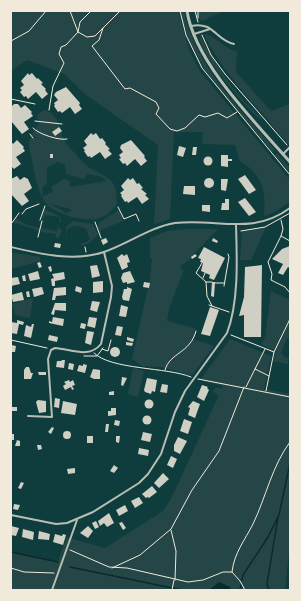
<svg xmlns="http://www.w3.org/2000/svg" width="301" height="601" viewBox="0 0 301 601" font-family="'DejaVu Sans',sans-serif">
  <rect width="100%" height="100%" fill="#0f3d3e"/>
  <!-- green -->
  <g fill="#244646" fill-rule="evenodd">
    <path d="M11 11H178L189 49 199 70 290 180V202L273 213 264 216C266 190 263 175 240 161L235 145 202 144 203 132H174L170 219 154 224 158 145 86 95 64 74 27 60 11 71Z"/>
    <path d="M181 11H184C196 67 239 107 275 150L273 152C238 110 190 67 181 11Z"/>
    <polygon points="197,11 224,11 202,21 199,19"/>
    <path d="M206 34C217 38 224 48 237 52L236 72 271 111 290 104V146C282 138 275 128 268 120 245 95 220 67 204 35Z"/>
    <path d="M200 35C215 65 236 96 262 118L260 119C248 110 194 49 200 35Z"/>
    <path d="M44 110C53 112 57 119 60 126L52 132 54 136 62 131V137H64C65 144 69 147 74 152 78 157 82 162 87 166 106 179 117 175 117 203 113 211 105 217 96 219 84 222 51 213 45 202 37 190 35 174 32 161 31 152 26 145 31 137L35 139 37 137 31 136 39 123 37 115ZM58 162 65 165 66 174 83 179 88 174 102 177 106 181 70 187V181L64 179 51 187 53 192 43 196 42 188 47 183V167ZM51 204 70 209 71 211 66 213Z"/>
    <polygon points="277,153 290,168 290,173 275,155"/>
    <polygon points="44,209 60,216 61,222 59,222 60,217 45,215 44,219 42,218"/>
    <polygon points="119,210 123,221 101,230 101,234 98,226 100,222"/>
    <polygon points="16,218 27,225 40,228 39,231 16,223 15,224 13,222"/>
    <path d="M73 221 93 224 98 235 89 243 81 246V244L90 240 86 229C78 226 74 224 67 230L66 239V227Z"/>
    <polygon points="58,227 62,230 59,238 56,238 56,234 41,232 42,228 57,231"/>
    <polygon points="266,227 251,260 240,260 242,232"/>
    <polygon points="185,229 218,229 191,257 192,258 180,266 183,272 169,309 167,321 195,328 193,339 214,346 192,375 160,367 142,366 132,359 150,279 152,258 150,258 150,238 167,231"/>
    <polygon points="11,252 40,257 40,261 11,269"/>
    <polygon points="271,291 290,300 290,339 287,338 281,353 285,357 289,358 288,364 273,361 276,352 261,344 265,338"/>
    <polygon points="33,298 30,318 15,315 12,304"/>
    <polygon points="230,339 271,356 267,375 263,373 263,374 267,377 264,389 290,394 290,542 285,590 11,590 11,552 58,562 66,537 105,548 163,511 171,499 219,395 213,392 216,387 222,389 223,386 200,380"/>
    <polygon points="133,368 144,371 138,397 128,394"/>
  </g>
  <!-- water -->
  <polygon fill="#0a2a2b" points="219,582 230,587 231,590 209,590"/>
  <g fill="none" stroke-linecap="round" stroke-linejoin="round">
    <!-- stream -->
    <g stroke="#0a2a2b" stroke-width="1.5">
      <polyline points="11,552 58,562"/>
      <polyline points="70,567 182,590"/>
      <polyline points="242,580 243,575 268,537 279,515 290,463"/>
      <polyline points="240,590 241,585"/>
      <polyline points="269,590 267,584 278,517"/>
    </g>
  </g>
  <!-- building -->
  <g fill="#cfcfc3">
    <polygon points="28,73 29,75 32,73 37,79 38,78 43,83 41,84 46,89 45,90 48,94 42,99 36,92 28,99 26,96 24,97 20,92 22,90 20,88 24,85 21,81"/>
    <polygon points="66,87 80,103 79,105 82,109 75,114 70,107 62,113 60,111 58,112 54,106 55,105 54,103 58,100 54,95 56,92"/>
    <polygon points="14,104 18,104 21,108 25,105 32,112 31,113 33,116 24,122 29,129 22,134 11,121 11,107"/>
    <polygon points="59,127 62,131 55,136 52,132"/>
    <polygon points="91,133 93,135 96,133 100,139 102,138 106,143 105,144 110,149 108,150 112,154 105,159 100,152 91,158 90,156 88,157 84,151 85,150 83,148 87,145 84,141"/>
    <polygon points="17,140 24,147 23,148 25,151 16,157 21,164 14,169 11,166 11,141 13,144"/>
    <polygon points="131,140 145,156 144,157 147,161 141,166 135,159 127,166 125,163 123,164 119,159 121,158 119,155 123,152 120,148 121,145"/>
    <polygon points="179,146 186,148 183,157 177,155"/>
    <polygon points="193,147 197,147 196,155 192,155"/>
    <rect x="50" y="154" width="3" height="4"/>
    <polygon points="221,155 228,155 228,159 232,159 232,161 228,161 228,167 221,166"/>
    <circle cx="208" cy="161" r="4.5"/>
    <polygon points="245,175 256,190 249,194 238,179"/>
    <polygon points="17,176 20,180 24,177 28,179 32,188 24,194 29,201 22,206 11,194 11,179"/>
    <circle cx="209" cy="183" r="5"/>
    <polygon points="128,178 130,180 133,178 137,184 139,183 143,188 141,189 147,194 145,195 149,199 142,204 137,197 128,203 127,201 125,202 121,196 122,195 120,193 124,190 121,186"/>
    <polygon points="221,179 228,179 226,191 221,190"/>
    <polygon points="184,186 195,186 195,195 183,194"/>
    <polygon points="245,198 256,212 249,216 238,202"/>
    <polygon points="225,199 229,199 229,210 221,210 222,203 225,203"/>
    <polygon points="202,205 210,205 210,212 202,211"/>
    <polygon points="106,238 108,242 103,245 101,240"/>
    <polygon points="213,238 218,241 217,243 212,241"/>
    <polygon points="55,243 61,244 60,248 54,247"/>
    <polygon points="290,246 290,268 288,267 283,275 278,273 283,264 272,259 282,249"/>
    <polygon points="204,247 225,258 214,280 209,278 210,275 201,271 203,263 200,262 201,259 198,258"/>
    <polygon points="122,254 124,256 127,254 130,262 127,263 128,267 122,270 117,258"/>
    <polygon points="195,254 197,256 192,259 191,257"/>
    <polygon points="40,262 42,267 39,268 37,263"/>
    <polygon points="97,265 100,276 92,278 90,266"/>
    <polygon points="262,265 261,337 244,337 244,315 239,316 244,297 245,267"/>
    <polygon points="51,266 52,271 50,272 48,267"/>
    <polygon points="38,271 40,279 30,281 28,274"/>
    <polygon points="130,271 135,282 127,284 127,282 123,283 121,278 123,273"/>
    <polygon points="64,272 65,279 55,281 55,286 52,286 51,279 54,278 52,274"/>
    <polygon points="25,275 26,281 23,281 22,276"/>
    <polygon points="18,277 20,284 11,286 11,278"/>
    <polygon points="103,281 103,292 93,293 93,282"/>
    <polygon points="144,282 150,283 149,288 143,287"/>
    <polygon points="212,282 215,282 214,297 211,296"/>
    <polygon points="76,286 82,288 81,293 75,291"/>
    <polygon points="42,287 44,294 34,297 32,289"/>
    <polygon points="66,287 66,295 56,296 55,300 52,300 54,288"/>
    <polygon points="127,287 132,289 129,301 123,300 122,297 124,289 127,289"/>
    <polygon points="29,291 30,297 27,297 26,292"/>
    <polygon points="22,292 24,300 13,302 11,295"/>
    <polygon points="92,301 100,302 97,312 90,310"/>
    <polygon points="55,303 66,303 66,311 55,310 54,315 51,314"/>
    <polygon points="121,305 128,307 126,317 119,316"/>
    <polygon points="210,307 219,310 210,336 201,334"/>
    <polygon points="53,317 64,319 63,326 49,323 49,321 52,322"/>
    <polygon points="89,317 97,318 95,328 87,326"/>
    <polygon points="17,320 24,322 23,325 19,324 17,334 11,333 11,322 17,323"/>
    <polygon points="81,323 86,324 85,329 80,328"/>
    <polygon points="32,324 34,324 31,338 24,336 26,325 31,327"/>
    <polygon points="117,326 123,327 121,336 115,335"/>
    <polygon points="87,331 94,332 91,345 85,343"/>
    <polygon points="49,335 58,337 57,342 48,340"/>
    <polygon points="127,337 134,339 133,342 127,340"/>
    <polygon points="126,342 133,343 132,346 126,345"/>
    <polygon points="11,345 16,346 15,352 11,352"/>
    <circle cx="115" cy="352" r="5"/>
    <polygon points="62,360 65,360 64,368 56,367 57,361 61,361"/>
    <polygon points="69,363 74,364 73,370 68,369"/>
    <polygon points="83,364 87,365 85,373 77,371 79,365 83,366"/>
    <polygon points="26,367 29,367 31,373 33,373 31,379 24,379 24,370"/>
    <polygon points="93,369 100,370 100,379 94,379 90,377"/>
    <polygon points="38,372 46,372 46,375 39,375"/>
    <polygon points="122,377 127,378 123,386 121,385"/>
    <polygon points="147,378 157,380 155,392 152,391 151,394 145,392 144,390"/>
    <polygon points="69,380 70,382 73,380 75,385 72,386 74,389 72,390 71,387 65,390 63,386 66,384 64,382"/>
    <polygon points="162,384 168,385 167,393 160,392"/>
    <polygon points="202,385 208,387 207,388 209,390 204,401 197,397"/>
    <polygon points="114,391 114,395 109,395 109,392"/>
    <polygon points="55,398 60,399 59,408 54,407"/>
    <circle cx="149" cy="404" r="4.5"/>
    <polygon points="38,400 46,401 46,412 39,413 36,402"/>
    <polygon points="63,401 77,404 75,415 61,413"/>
    <polygon points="193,401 200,404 195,418 188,415 190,408 188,407"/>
    <rect x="11" y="407" width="6" height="4"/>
    <polygon points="111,408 116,408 116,415 108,416 108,411 111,411"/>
    <circle cx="147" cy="420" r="4.5"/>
    <polygon points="184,419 192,422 188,434 180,431"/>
    <polygon points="115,420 120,421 119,426 114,425"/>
    <polygon points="106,424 109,424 108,432 105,432"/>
    <polygon points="52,427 54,428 51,434 48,432"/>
    <circle cx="67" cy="435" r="4"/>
    <polygon points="143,432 152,434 150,442 141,440"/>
    <rect x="11" y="434" width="3" height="6"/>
    <rect x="87" y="436" width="6" height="7"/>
    <polygon points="116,436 120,436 119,443 116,442"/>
    <polygon points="178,437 187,441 180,454 174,451 174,445"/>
    <polygon points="17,440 20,441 20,446 15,446"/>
    <polygon points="37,445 41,445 42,449 38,450"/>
    <polygon points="139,448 149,450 148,456 138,454"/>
    <polygon points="171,456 177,459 173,468 167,465"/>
    <polygon points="114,465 118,468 114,473 110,471"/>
    <polygon points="75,468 75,473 68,474 67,469"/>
    <polygon points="163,473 169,479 159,488 154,483"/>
    <polygon points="21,482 24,483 21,489 18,488"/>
    <polygon points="152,486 157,492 149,498 148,497 146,498 142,494"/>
    <polygon points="139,497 143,503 135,508 131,501"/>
    <polygon points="14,504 20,505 18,510 13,509"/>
    <polygon points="125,505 128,511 119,516 116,510"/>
    <polygon points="109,513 114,523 107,527 104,523 100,526 98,521"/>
    <polygon points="96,521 99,527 95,529 92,523"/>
    <polygon points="122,522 126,528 123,530 119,523"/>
    <polygon points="11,526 19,528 16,536 11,535"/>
    <polygon points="88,526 93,531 88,538 80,533"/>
    <polygon points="23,529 34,532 33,540 22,537"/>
    <polygon points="39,531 50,534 49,540 38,539"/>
    <polygon points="55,534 62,536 63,534 66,535 63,545 53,542"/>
  </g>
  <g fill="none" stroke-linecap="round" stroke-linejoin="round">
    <!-- path -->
    <g stroke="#f1e9da" stroke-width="1">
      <polyline points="70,11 78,32 87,37 95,36 120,11"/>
      <polyline points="180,11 186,35 202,68 290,175"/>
      <polyline points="195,11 198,22"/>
      <polyline points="198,18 198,11"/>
      <polyline points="103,28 99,40 92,46 125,89 130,88 156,102 159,108 156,114 170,129 177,131 185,128 199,115 205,117 218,113 227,118 237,112"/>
      <polyline points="202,35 211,55 225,74 287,145"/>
      <polyline points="11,41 29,31 46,11"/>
      <polyline points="11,99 35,104"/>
      <polyline points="49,110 53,86 64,63 59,54 61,47 66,45 78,32 80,22 91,11"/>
      <polyline points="35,121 62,124"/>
      <path d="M33 128C38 134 60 141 67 139"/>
      <polyline points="30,134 33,138"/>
      <polyline points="118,207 124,219 136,214 139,221"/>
      <polyline points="22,214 26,209 39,204"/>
      <polyline points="40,220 45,206"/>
      <polyline points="281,220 283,229 281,236 290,241"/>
      <polyline points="95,222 101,238"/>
      <polyline points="11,224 19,213"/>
      <polyline points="241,231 265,227 290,213"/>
      <polyline points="281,236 268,262 272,274 271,280 285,287 290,293"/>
      <polyline points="38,237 42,221"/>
      <polyline points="85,247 86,252"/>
      <polyline points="202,263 196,273 206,282 212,282"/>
      <polyline points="203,278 205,273"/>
      <polyline points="206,282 207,296 212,306"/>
      <polyline points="215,283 224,283"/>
      <polyline points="224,286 229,257 228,254"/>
      <polyline points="209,305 229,312"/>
      <polyline points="231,335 274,352 266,391"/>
      <polyline points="11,340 47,348"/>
      <polyline points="102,349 108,351 111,340"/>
      <polyline points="274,352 290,319"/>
      <path d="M94 353C111 370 167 367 191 377"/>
      <polyline points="84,356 97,356 103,348"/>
      <polyline points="255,369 269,376"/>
      <path d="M165 370C170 352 190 354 196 331"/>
      <polyline points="198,379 290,397"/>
      <polyline points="246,387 265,349"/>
      <polyline points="171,530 176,551 175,580"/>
      <polyline points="70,550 109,567 127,568 188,582 203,580 223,572 232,572 240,581 245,590"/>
      <polyline points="11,568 24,572 54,573"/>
      <polyline points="112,568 140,555 171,529 192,490 219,451 244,387"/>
      <path d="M232 572C234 553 245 540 253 524 266 497 272 466 290 442"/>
      <polyline points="159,590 164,590"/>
      <polyline points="172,590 174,580"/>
    </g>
    <!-- minor -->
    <g stroke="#b8beb3" stroke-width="2">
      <path d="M191 26C214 21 215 40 234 44"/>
      <polyline points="194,34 210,29"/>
      <polyline points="283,154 290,147"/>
      <path d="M11 247C41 254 74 262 104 252 128 244 150 227 175 223 217 218 252 236 290 208"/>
      <path d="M28 416 52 417 48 359 51 350 55 348C71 349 89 359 101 344L111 297 112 286 104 252"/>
      <path d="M11 515 56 524 67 523 93 512 139 483 148 474 161 454 175 412 185 391 227 333C239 302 237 258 236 225"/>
      <polyline points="52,590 77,520"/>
    </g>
    <!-- tertiary -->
    <path stroke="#b8beb3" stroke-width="3" d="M187 11C195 63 256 123 290 162"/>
  </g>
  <!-- border -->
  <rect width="301" height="601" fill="none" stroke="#f1e9da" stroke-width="24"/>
</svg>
